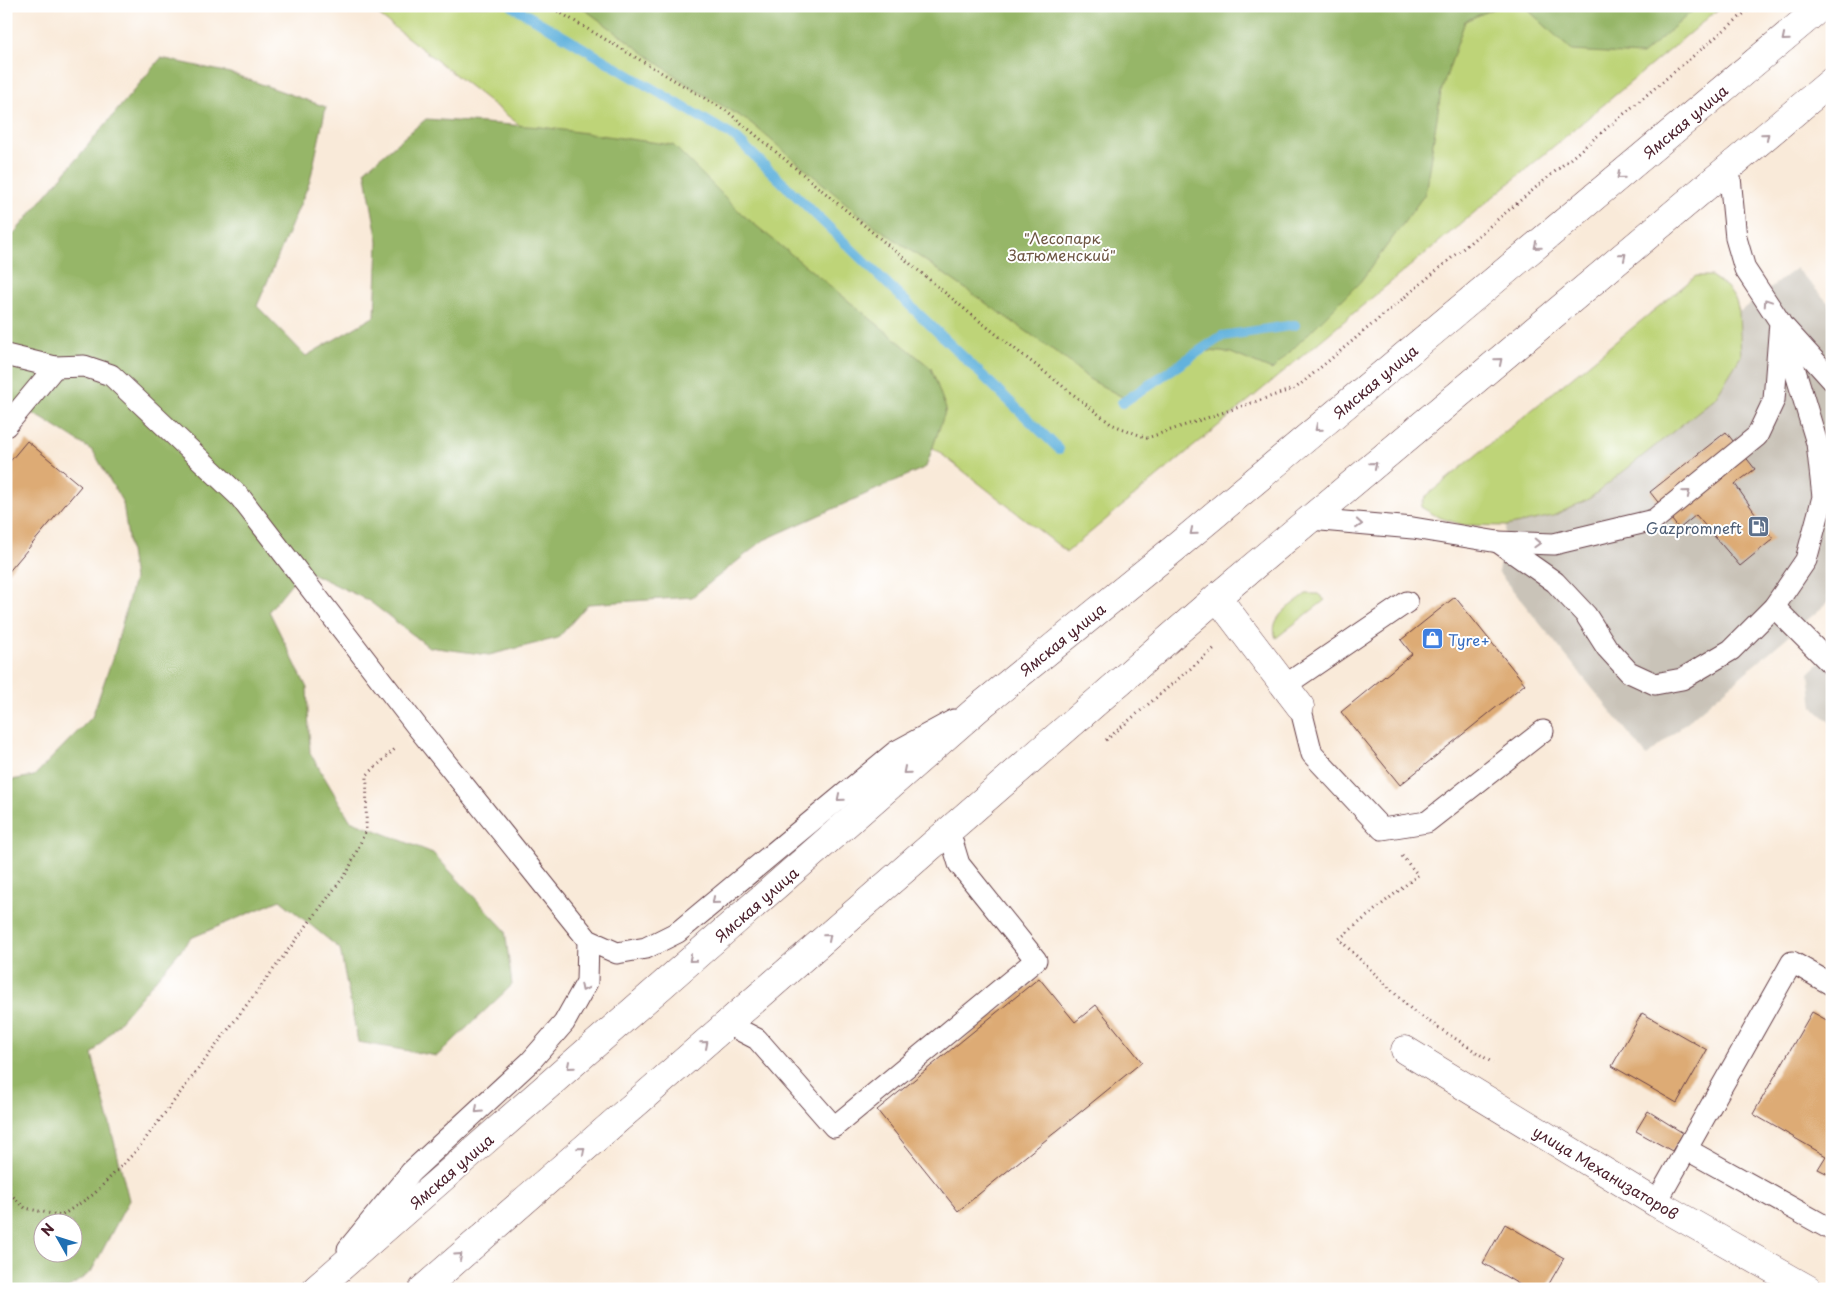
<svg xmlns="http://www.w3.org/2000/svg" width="1838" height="1295" viewBox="0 0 1838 1295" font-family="'Playpen Sans',sans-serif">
  <rect width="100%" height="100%" fill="#fff"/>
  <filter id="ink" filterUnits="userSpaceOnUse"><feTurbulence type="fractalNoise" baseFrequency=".02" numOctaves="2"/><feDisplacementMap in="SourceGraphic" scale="10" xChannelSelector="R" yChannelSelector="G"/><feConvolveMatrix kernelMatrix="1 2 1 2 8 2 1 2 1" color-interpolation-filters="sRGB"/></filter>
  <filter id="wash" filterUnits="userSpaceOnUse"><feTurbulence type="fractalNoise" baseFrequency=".0096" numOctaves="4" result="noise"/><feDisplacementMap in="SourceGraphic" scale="20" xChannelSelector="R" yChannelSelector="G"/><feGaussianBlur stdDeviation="1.12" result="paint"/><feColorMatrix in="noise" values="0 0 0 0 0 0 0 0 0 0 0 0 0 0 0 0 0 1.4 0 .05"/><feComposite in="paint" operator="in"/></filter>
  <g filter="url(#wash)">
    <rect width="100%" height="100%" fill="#f9ead9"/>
    <!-- industrial -->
    <g fill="#c9c3b8">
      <polygon points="1796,268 1832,307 1832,599 1647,756 1498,572 1506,526 1553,516 1741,356 1739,312"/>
      <polygon points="1832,651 1832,724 1813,707 1809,673"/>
    </g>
    <!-- green -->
    <g fill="#bed478" stroke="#847a52">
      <polygon points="367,6 1722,6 1067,552"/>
      <polygon points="1696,276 1711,276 1727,287 1736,301 1739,312 1741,356 1715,398 1589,499 1553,516 1506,526 1463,525 1438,517 1421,507 1425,497"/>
      <path d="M1306 594H1318L1325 600 1276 638C1268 617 1291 606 1306 594Z"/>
    </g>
    <!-- forest -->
    <g fill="#96b668" stroke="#706a4a" fill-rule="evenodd">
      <polygon points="580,6 1500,6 1465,21 1441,92 1425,194 1360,282 1272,370 1231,353 1195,350 1128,400 1089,379 1063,357 861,216 751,123 688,85"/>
      <polygon points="1524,6 1698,6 1642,55 1572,51"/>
      <path d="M161 58 230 73 326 107 310 181 257 306 306 356 375 316 378 242 365 170 426 119 541 127 673 145 743 215 931 368 946 409 926 467 764 540 692 597 588 604 558 638 489 655 429 647 369 601 303 569 269 611 307 688 310 753 350 820 433 853 505 930 512 985 437 1056 358 1042 340 949 280 900 191 938 92 1054 129 1200 91 1272 67 1289H6V781L34 776 92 717 115 651 134 579 123 503 93 451 43 419 6 399V243ZM42 1222H72V1252H42Z"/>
    </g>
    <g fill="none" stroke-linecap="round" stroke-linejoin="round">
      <!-- stream -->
      <g stroke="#62b2dd" stroke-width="10">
        <polyline points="512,6 736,138 1059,449"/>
        <polyline points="1122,403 1222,336 1295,325"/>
      </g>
    </g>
    <g id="blocks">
      <!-- building -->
      <g fill="#ddab74">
        <polygon points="1726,432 1755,469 1735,484 1773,539 1740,566 1696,515 1679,529 1650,492"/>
        <polygon points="27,441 81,486 6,575 6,466"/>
        <polygon points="1455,597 1525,684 1400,785 1341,712 1412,654 1401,640"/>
        <polygon points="1039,978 1075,1022 1096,1005 1142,1062 958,1211 877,1110"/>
        <polygon points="1812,1012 1832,1023 1832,1176 1818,1169 1826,1156 1753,1114"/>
        <polygon points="1642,1013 1707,1050 1677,1103 1612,1066"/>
        <polygon points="1648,1111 1683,1133 1672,1151 1636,1131"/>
        <polygon points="1505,1224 1564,1258 1546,1289 1527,1289 1483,1263"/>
      </g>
    </g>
  </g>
  <g filter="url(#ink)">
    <use href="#blocks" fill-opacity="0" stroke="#643d45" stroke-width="1"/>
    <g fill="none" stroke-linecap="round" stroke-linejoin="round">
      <defs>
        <g id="lane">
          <polyline points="1785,328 1832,380"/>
          <polyline points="6,355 55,367 84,366 111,375 240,497 418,728 588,940 617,953 646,948 678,932 895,752 954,720"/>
          <polyline points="6,426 55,367"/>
          <polyline points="1310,519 1413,528 1498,542 1554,544 1654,520 1757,436 1774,400 1780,322 1745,269 1736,238 1729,167"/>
          <polyline points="1498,542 1555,582 1586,615 1607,648 1629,672 1655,684 1682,679 1731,650 1774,607 1806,560 1823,497 1817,443 1784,334"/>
          <polyline points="1774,607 1832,665"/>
          <polyline points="1284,686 1407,602"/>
          <polyline points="1300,706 1312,754 1382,829 1427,822 1543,731"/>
          <polyline points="728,1024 757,1039 834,1127 1036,960 959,864 949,831"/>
          <polyline points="1686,1149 1832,1230"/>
          <polyline points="1656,1203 1792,962 1832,985"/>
          <polyline points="348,1249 411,1172 530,1062 564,1023 587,982 588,940"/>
        </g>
        <g id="street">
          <polyline points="1217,597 1300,706"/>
          <polyline points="1405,1050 1656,1203 1808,1289"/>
        </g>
        <g id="primary">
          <polyline points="316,1289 983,704 1175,548 1822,6"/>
          <polyline points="423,1289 1217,597 1832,81"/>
        </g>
      </defs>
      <!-- lane casing -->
      <use href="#lane" stroke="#643d45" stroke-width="23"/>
      <!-- street casing -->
      <use href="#street" stroke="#643d45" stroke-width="29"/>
      <!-- primary casing -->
      <use href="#primary" stroke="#643d45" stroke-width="29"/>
      <!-- path -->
      <g stroke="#643d45" stroke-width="3" stroke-dasharray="1 4" stroke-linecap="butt">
        <polyline points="549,6 728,112 973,316 1111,424 1147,438 1296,388 1753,6"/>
        <polyline points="1106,740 1216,647"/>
        <polyline points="1402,856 1418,875 1339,939 1413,1011 1493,1063"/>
        <polyline points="6,1190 25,1208 61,1216 94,1194 137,1150 348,871 366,830 367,775 397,747"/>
      </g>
      <!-- lane -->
      <use href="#lane" stroke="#fff" stroke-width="21"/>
      <!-- street -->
      <use href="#street" stroke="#fff" stroke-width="28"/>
      <!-- primary -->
      <use href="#primary" stroke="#fff" stroke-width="28"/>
    </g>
    <!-- one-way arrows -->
    <defs><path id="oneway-chevron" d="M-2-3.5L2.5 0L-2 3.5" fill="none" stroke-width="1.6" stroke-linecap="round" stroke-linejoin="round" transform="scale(1.25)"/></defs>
    <g stroke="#ae9aa0">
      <use href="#oneway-chevron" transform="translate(1785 38) rotate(140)"/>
      <use href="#oneway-chevron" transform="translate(1766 136) rotate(-40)"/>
      <use href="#oneway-chevron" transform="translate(1620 176) rotate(140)"/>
      <use href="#oneway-chevron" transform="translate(1537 246) rotate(140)"/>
      <use href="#oneway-chevron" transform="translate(1623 256) rotate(-40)"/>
      <use href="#oneway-chevron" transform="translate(1767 302) rotate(-124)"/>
      <use href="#oneway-chevron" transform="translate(1499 361) rotate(-40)"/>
      <use href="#oneway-chevron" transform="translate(1318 428) rotate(140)"/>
      <use href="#oneway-chevron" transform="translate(1374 465) rotate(-40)"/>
      <use href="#oneway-chevron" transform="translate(1687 493) rotate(-39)"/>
      <use href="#oneway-chevron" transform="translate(1359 524) rotate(5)"/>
      <use href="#oneway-chevron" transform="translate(1193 532) rotate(140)"/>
      <use href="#oneway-chevron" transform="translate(1537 543) rotate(2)"/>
      <use href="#oneway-chevron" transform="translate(906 771) rotate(139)"/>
      <use href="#oneway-chevron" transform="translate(840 798) rotate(140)"/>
      <use href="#oneway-chevron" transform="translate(715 901) rotate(140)"/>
      <use href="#oneway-chevron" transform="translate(828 937) rotate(-41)"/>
      <use href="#oneway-chevron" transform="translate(692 959) rotate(139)"/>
      <use href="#oneway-chevron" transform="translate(584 988) rotate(116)"/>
      <use href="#oneway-chevron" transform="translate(705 1044) rotate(-41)"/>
      <use href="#oneway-chevron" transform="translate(570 1066) rotate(139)"/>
      <use href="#oneway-chevron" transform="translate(478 1110) rotate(137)"/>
      <use href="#oneway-chevron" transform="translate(582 1150) rotate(-41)"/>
      <use href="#oneway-chevron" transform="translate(459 1256) rotate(-42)"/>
    </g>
  </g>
  <!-- icons -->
  <defs>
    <symbol id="fuel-square" viewBox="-11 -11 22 22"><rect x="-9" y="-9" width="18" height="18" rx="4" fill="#5c6f8a" stroke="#fff"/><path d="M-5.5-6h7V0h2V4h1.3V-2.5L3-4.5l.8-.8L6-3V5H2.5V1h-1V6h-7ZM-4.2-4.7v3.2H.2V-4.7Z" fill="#fff"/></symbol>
    <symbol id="shop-square" viewBox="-11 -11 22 22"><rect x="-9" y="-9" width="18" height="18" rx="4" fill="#3f7fe0" stroke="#fff"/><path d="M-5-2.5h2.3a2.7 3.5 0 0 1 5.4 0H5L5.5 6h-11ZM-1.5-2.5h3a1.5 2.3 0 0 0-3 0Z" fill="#fff"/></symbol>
  </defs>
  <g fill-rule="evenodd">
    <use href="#fuel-square" x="1746" y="514" width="25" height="25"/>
    <use href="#shop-square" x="1420" y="626" width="25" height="25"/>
  </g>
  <g text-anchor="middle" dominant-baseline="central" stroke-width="4" stroke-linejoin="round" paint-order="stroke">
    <!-- street labels -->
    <g font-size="15" fill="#4a1f2b" stroke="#fff">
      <text transform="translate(1685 121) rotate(-40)">Ямская улица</text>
      <text transform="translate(1375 381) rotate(-40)">Ямская улица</text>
      <text transform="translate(1062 639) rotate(-39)">Ямская улица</text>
      <text transform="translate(756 904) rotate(-41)">Ямская улица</text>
      <text transform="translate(451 1171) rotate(-41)">Ямская улица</text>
      <text transform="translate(1606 1172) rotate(31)">улица Механизаторов</text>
    </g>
    <!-- park labels -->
    <g font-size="15" fill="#6d5542" stroke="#fff">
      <text x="1062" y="237">"Лесопарк<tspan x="1062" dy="17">Затюменский"</tspan></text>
    </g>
    <!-- service labels -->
    <g font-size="15" fill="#4e5e75" stroke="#fff" text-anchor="end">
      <text x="1742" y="527">Gazpromneft</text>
    </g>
    <!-- shop labels -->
    <g font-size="15" fill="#366cbe" stroke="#fff" text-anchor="start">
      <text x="1448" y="639">Tyre+</text>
    </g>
  </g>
  <!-- margin -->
  <rect width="1838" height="1295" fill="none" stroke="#fff" stroke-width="25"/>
  <!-- north arrow -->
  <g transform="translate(58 1238) rotate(309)"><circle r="24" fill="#ffffff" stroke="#b7a5aa"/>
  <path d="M0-4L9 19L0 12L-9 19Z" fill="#1f6fb2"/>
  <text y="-8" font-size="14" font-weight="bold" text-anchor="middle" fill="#4a1f2b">N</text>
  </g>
</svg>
